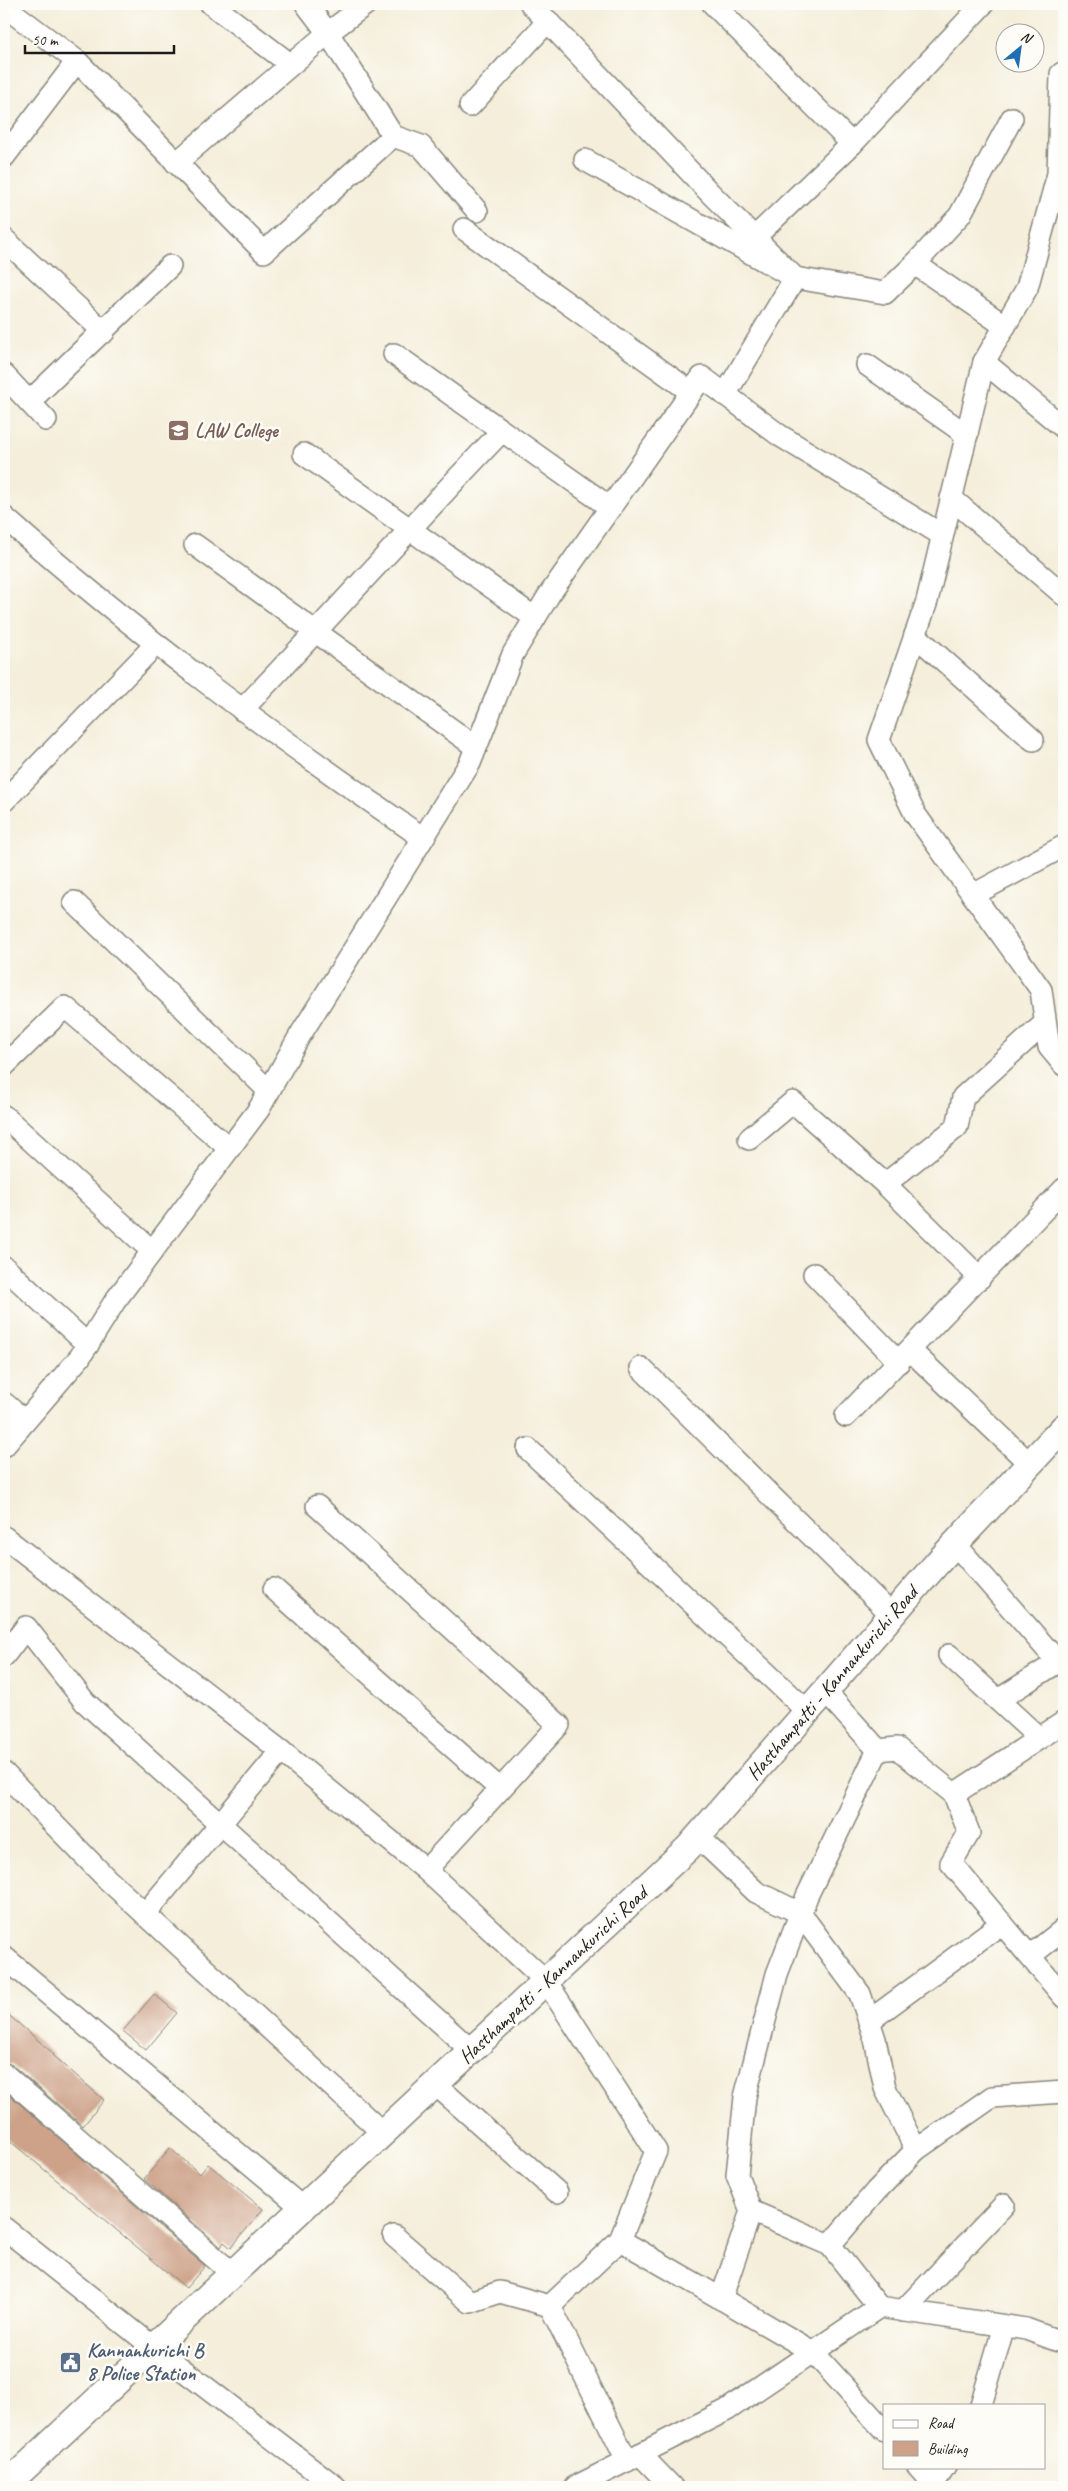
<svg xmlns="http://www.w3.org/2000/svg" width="1068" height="2491" viewBox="0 0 1068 2491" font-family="Caveat,sans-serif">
  <rect width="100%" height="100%" fill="#fdfcf7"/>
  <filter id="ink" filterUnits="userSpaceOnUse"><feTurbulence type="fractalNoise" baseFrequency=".02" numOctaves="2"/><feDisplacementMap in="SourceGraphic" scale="10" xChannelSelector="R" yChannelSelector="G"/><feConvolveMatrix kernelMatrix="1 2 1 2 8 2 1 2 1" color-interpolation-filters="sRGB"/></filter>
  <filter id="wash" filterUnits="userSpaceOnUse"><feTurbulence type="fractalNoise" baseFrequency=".0096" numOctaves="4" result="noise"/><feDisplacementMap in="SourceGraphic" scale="20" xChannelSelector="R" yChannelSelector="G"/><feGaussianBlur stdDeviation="1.12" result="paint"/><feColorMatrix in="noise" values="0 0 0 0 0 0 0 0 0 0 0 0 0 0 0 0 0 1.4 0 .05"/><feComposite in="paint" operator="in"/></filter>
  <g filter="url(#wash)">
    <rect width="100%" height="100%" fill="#f4eeda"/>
    <g id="blocks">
      <!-- building -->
      <g fill="#cda289">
        <polygon points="154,1994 177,2013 146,2050 123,2031"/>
        <polygon points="4,2011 54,2054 53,2055 104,2100 83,2126 12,2065 4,2062"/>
        <polygon points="4,2090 205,2266 186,2288 4,2136"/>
        <polygon points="170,2148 200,2174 208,2164 263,2209 231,2248 224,2242 221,2247 144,2179"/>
      </g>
    </g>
  </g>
  <g filter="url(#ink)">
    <use href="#blocks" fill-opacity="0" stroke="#88857b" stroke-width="1"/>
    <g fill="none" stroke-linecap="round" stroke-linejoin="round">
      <defs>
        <g id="minor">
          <polyline points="211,4 290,64"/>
          <polyline points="531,4 711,194 795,278 725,395"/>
          <polyline points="713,4 852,144"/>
          <polyline points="4,6 77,61 264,252 393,136 328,33 366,4"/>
          <polyline points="1064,72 1061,74 1058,174 1027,288 984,362 927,601 879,740 915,814 1041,990 1049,1047 1064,1065"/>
          <polyline points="470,106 548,21"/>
          <polyline points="393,136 421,146 477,211"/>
          <polyline points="4,157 77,61"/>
          <polyline points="585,160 795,278 885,293 915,264"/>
          <polyline points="176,163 328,33 306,4"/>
          <polyline points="464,229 691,392"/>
          <polyline points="755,237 852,144 983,4"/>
          <polyline points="4,239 104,332"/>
          <polyline points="1005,326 915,264 960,215 1012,118"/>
          <polyline points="394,354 611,508"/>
          <polyline points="984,362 1064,428"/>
          <polyline points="867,365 967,435"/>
          <polyline points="4,375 46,420"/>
          <polyline points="29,402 170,266"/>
          <polyline points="304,454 535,618"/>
          <polyline points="951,498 1064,595"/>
          <path d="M4 517C137 636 277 737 423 838"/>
          <polyline points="195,545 476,747"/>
          <polyline points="915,635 1033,740"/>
          <path d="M242 710C330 618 414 523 502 431"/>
          <polyline points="4,801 155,645"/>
          <polyline points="973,895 1064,846"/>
          <polyline points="74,902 269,1091"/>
          <polyline points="4,1066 65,1007 229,1148"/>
          <polyline points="4,1116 152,1251"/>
          <polyline points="749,1139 793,1102 885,1184 957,1127 963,1097 1045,1023"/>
          <polyline points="885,1184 980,1278"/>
          <polyline points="4,1267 88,1345"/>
          <polyline points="814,1274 899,1362"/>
          <polyline points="910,1350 1030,1464"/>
          <polyline points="641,1368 892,1615"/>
          <polyline points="4,1403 25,1421"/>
          <polyline points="846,1416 1064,1189"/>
          <polyline points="4,1446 80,1357 115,1301 259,1109 299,1037 470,763 513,654 549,595 702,377 779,435 942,535"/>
          <polyline points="528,1449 807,1711"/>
          <polyline points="317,1506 559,1725 426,1870"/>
          <polyline points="4,1537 281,1751 426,1870 546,1981 656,2151 620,2240 813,2352 884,2430"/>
          <polyline points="955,1544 1058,1662 998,1700"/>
          <polyline points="274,1589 500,1789"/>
          <polyline points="949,1655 1039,1738"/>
          <polyline points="4,1656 26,1627 85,1702 472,2051"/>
          <polyline points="878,1750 897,1748 954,1794 969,1833 951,1863 1064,1997"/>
          <polyline points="4,1773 108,1880 384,2134"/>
          <polyline points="954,1794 1064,1722"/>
          <polyline points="698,1837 756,1892 800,1913 860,1994 875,2039 885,2088 916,2150 992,2097 1064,2092"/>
          <polyline points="145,1914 281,1751"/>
          <polyline points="1030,1956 1064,1929"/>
          <polyline points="4,1957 304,2209"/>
          <polyline points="869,2021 1002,1923"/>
          <polyline points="4,2074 233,2274"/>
          <polyline points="436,2085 557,2192"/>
          <polyline points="751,2211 830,2245 879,2307"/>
          <polyline points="4,2228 153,2347 336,2487"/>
          <polyline points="394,2236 470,2302 500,2292 550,2306"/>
          <polyline points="620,2240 550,2306 627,2461"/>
          <polyline points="830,2245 876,2191 916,2150"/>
          <polyline points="721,2299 751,2211 737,2175 745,2097 777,1974 807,1896 878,1750 825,1691"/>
          <polyline points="903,2311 1004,2205"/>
          <polyline points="981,2405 1004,2326"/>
          <polyline points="640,2454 672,2487"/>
          <polyline points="918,2467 933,2484 945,2467"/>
          <polyline points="575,2487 727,2410 879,2307 1026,2329 1064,2343"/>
        </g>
        <polyline id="major" points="4,2487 688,1848 939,1561 1064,1427"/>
      </defs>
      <!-- minor casing -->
      <use href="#minor" stroke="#88857b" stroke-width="24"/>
      <!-- major casing -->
      <use href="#major" stroke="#88857b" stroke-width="29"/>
      <!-- minor -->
      <use href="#minor" stroke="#fff" stroke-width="21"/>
      <!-- major -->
      <use href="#major" stroke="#fff" stroke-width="26"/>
    </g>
  </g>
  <!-- icons -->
  <defs>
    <symbol id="university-square" viewBox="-11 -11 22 22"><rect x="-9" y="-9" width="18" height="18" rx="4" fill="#8d6e63" stroke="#fdfcf7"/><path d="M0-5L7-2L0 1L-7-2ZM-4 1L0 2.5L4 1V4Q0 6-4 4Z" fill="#fff"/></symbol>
    <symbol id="civic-square" viewBox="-11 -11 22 22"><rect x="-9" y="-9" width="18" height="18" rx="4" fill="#5c6f8a" stroke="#fdfcf7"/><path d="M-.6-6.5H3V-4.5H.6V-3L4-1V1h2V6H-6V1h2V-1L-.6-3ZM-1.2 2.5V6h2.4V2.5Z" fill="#fff"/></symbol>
  </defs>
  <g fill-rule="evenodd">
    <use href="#university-square" x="166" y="418" width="25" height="25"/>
    <use href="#civic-square" x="58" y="2350" width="25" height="25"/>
  </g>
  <g text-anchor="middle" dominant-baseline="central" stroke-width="5" stroke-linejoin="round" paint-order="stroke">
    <!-- education labels -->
    <g font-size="20" font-weight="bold" fill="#785e54" stroke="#fdfcf7" text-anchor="start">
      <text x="195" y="430">LAW College</text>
    </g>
    <!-- street labels -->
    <g font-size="20" fill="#1c1c1c" stroke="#fdfcf7">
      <text transform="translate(832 1683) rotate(-49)">Hasthampatti - Kannankurichi Road</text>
      <text transform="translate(553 1975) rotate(-43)">Hasthampatti - Kannankurichi Road</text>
    </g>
    <!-- service labels -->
    <g font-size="20" font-weight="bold" fill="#4e5e75" stroke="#fdfcf7" text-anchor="start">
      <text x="87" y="2350">Kannankurichi B<tspan x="87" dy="23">8 Police Station</tspan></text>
    </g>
  </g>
  <!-- margin -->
  <rect width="1068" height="2491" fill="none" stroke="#fdfcf7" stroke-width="20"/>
  <!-- legend -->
  <rect x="883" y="2404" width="162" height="65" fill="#fdfcf7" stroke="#a3a29f"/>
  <rect x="893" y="2420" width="25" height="8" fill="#ffffff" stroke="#a3a29f"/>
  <text x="928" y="2428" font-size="15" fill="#1c1c1c">Road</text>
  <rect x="893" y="2441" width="25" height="15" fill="#cda289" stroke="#a3a29f"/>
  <text x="928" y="2454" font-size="15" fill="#1c1c1c">Building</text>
  <!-- north arrow -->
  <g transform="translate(1020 48) rotate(29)"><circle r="24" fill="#fdfcf7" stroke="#a3a29f"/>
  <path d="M0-4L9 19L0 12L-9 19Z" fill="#1f6fb2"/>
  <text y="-8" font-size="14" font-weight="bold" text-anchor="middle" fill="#1c1c1c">N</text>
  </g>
  <!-- scale -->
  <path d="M25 45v8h149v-8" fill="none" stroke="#1c1c1c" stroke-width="2.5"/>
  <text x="32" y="45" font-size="15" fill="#1c1c1c" stroke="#fdfcf7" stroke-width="4" paint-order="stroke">50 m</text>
</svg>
